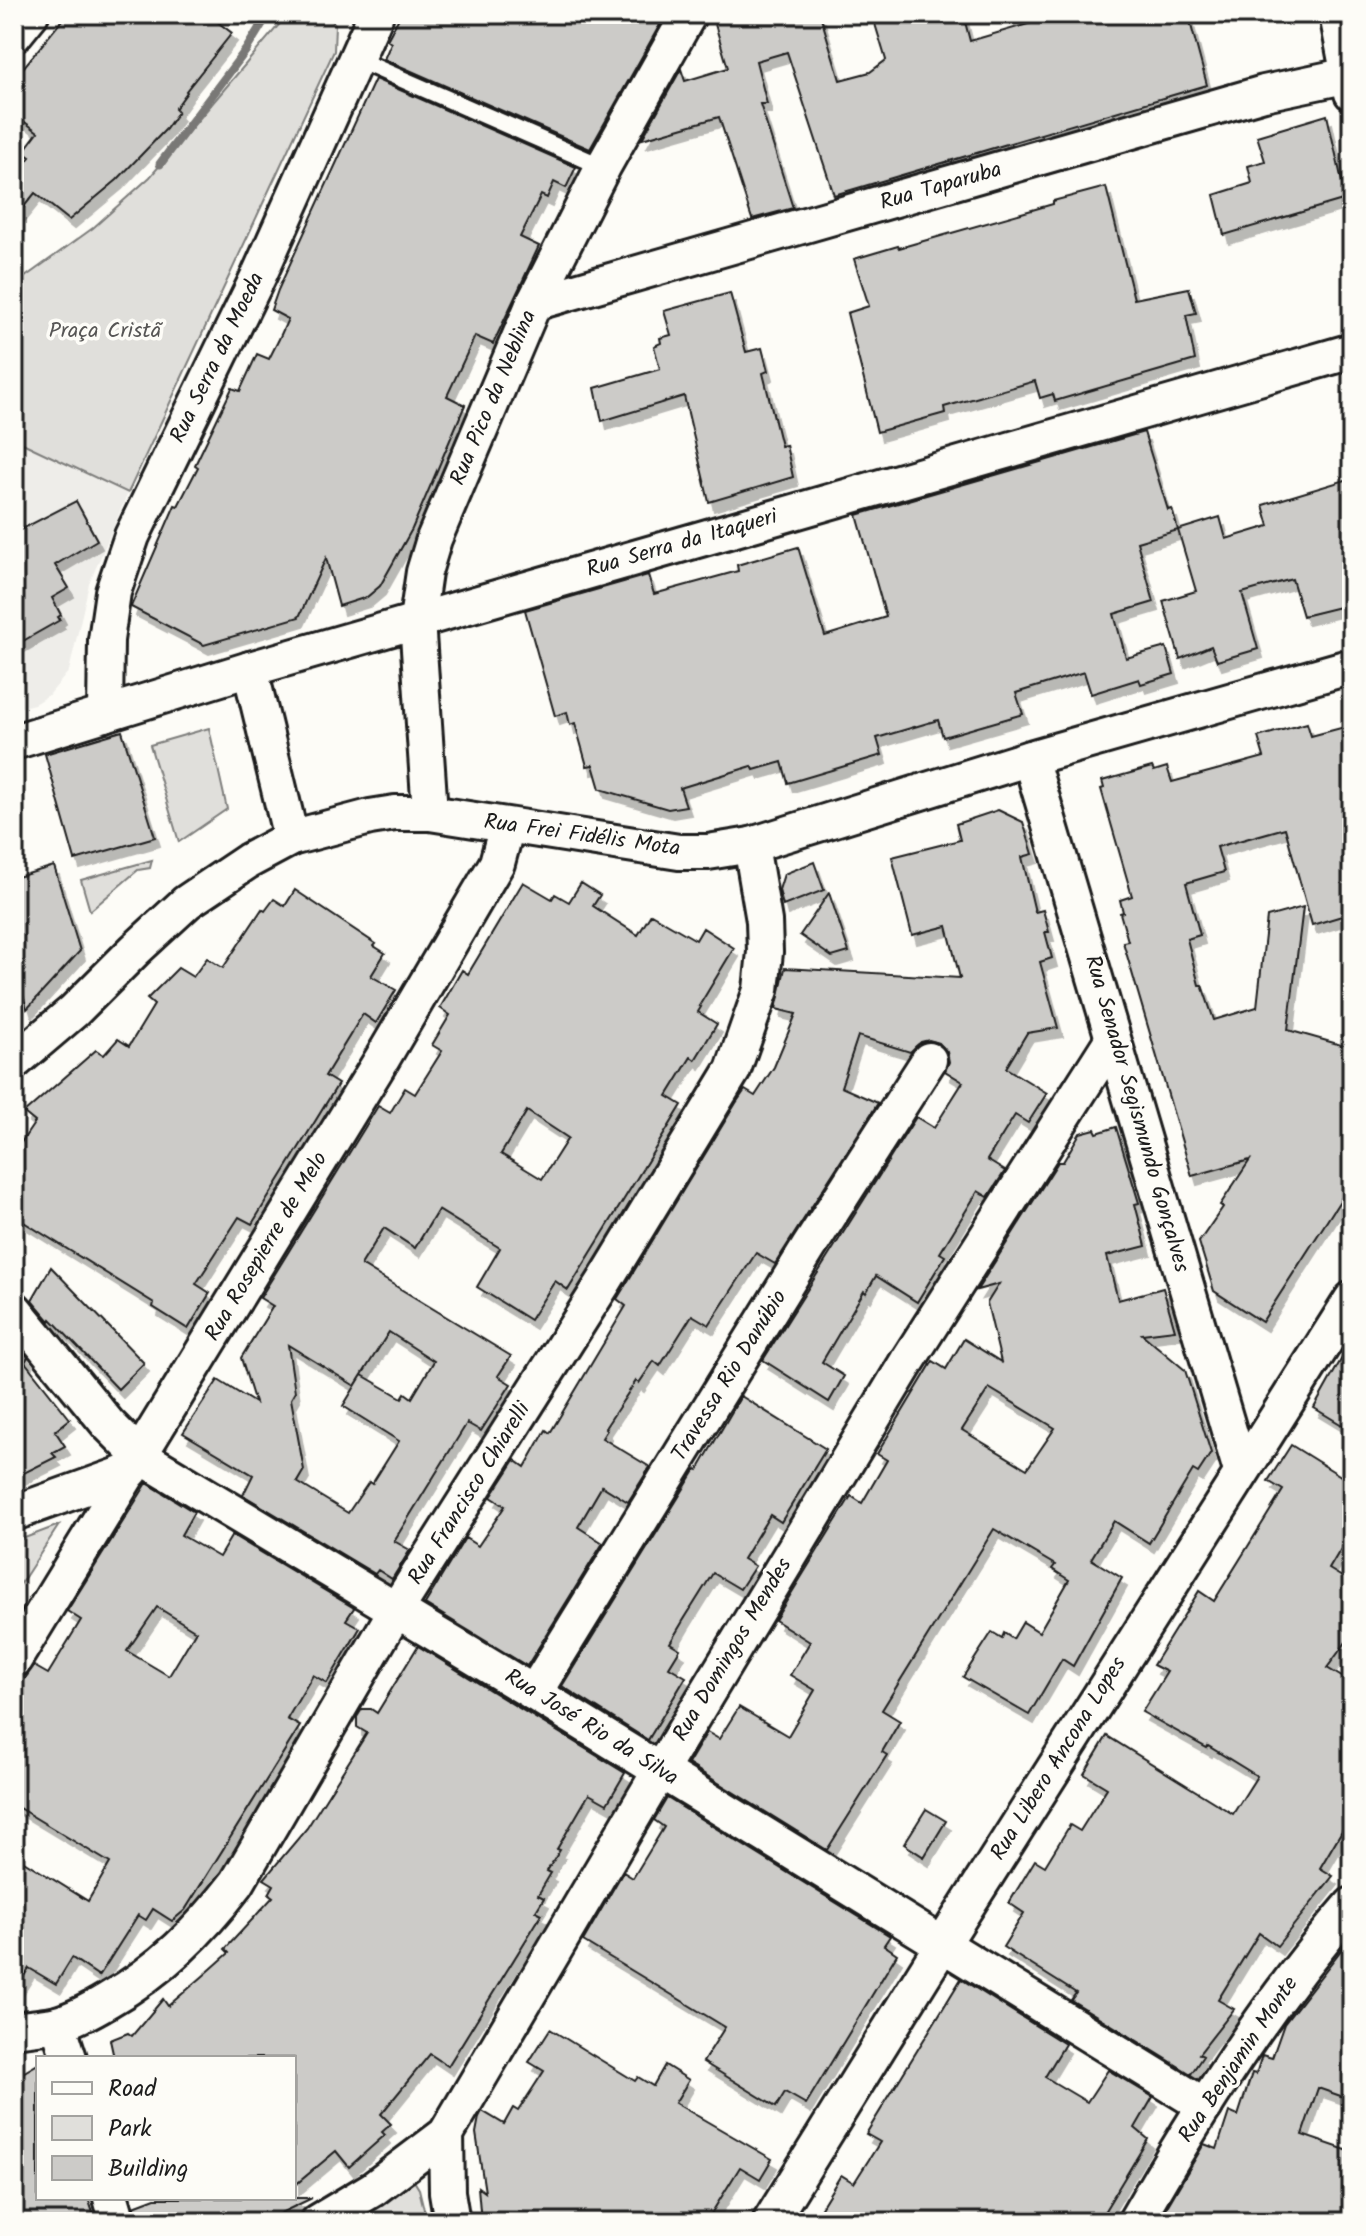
<svg xmlns="http://www.w3.org/2000/svg" width="1366" height="2236" viewBox="0 0 1366 2236" font-family="Kalam,sans-serif">
  <defs>
    <filter id="shadow"><feDropShadow dx="5" dy="9" stdDeviation="0" flood-color="#0004"/></filter>
  </defs>
  <rect width="100%" height="100%" fill="#fdfcf7"/>
  <filter id="ink" filterUnits="userSpaceOnUse"><feTurbulence type="fractalNoise" baseFrequency=".0125" numOctaves="2"/><feDisplacementMap in="SourceGraphic" scale="16" xChannelSelector="R" yChannelSelector="G"/><feConvolveMatrix kernelMatrix="1 2 1 2 8 2 1 2 1" color-interpolation-filters="sRGB"/></filter>
  <g filter="url(#ink)">
    <!-- built -->
    <polygon fill="#eeede9" points="14,440 128,493 89,584 69,671 50,694 34,704 14,709"/>
    <!-- green -->
    <g fill="#e0dfdb" stroke="#7e7e7c" stroke-width="2">
      <polygon points="288,14 326,14 335,24 334,51 128,493 14,439 14,285 93,228 150,177"/>
      <polygon points="209,728 227,809 179,842 150,745"/>
      <polygon points="152,860 150,868 138,870 90,911 81,880"/>
      <polygon points="59,1525 14,1594 14,1542"/>
      <polygon points="407,2180 414,2181 419,2189 427,2222 348,2222"/>
    </g>
    <g fill="none" stroke-linecap="round" stroke-linejoin="round">
      <!-- stream -->
      <polyline stroke="#797876" stroke-width="9" points="160,164 246,50 268,14"/>
    </g>
    <!-- building -->
    <g fill="#cccbc8" stroke="#1c1c1c" stroke-width="2" fill-rule="evenodd" filter="url(#shadow)">
      <polygon points="67,14 207,14 232,33 186,91 187,92 175,109 178,112 166,129 117,180 69,220 35,193 14,219 14,177 30,157 23,152 38,132 14,114 14,79"/>
      <polygon points="401,14 605,14 620,24 626,14 652,14 662,21 590,149 384,59 391,43 387,40"/>
      <polygon points="712,14 820,14 840,80 870,72 886,60 872,14 940,14 941,20 963,14 970,41 1062,14 1188,14 1207,85 834,195 787,52 756,61 767,104 760,104 793,208 752,219 719,117 642,139 681,69 685,81 728,68"/>
      <polygon points="375,79 576,167 566,188 554,182 547,198 541,195 520,237 539,246 493,344 475,336 447,396 465,405 412,529 380,586 367,597 339,606 326,558 299,617 204,645 131,607 132,604 175,505 178,506 198,467 195,465 232,388 240,391 257,354 269,359 279,339 288,319 271,310 278,290"/>
      <polygon points="1327,115 1346,199 1224,235 1214,195 1252,183 1248,166 1265,161 1257,136"/>
      <polygon points="1106,187 1134,299 1189,288 1196,313 1186,315 1195,360 1055,401 1053,394 1040,398 1035,381 944,407 945,413 877,432 847,313 869,306 854,259 898,246 899,248 1053,204 1053,201"/>
      <polygon points="730,293 746,352 762,348 768,371 763,373 781,446 786,445 793,477 709,502 684,396 602,421 595,388 660,369 654,346 661,343 660,338 671,335 664,311"/>
      <polygon points="1144,432 1168,510 1172,509 1178,530 1220,517 1226,539 1269,526 1263,505 1352,478 1352,604 1303,616 1292,579 1242,593 1258,649 1217,661 1211,646 1180,659 1163,601 1196,591 1178,530 1137,542 1154,602 1114,614 1126,658 1166,647 1174,674 1141,684 1139,679 1091,694 1084,672 1016,693 1023,714 943,737 938,720 877,738 882,755 788,783 782,762 754,770 752,766 680,788 686,806 668,809 600,789 593,765 587,766 575,723 570,725 567,712 555,716 525,610 648,575 654,594 738,571 737,565 798,547 825,636 886,617 857,515"/>
      <polygon points="76,501 97,540 55,565 69,588 52,598 61,615 58,617 60,620 14,646 14,533"/>
      <polygon points="1307,723 1311,736 1352,725 1352,803 1345,805 1352,830 1352,913 1312,925 1285,828 1217,847 1224,872 1186,883 1200,935 1187,939 1199,985 1202,985 1214,1020 1257,1007 1267,917 1303,907 1288,1030 1352,1048 1352,1182 1262,1322 1214,1291 1199,1242 1223,1207 1220,1205 1250,1160 1192,1176 1123,942 1128,941 1120,913 1123,912 1120,900 1132,896 1101,789 1104,788 1102,781 1152,767 1154,771 1167,767 1172,782 1264,757 1258,737"/>
      <polygon points="122,731 155,837 75,860 45,754"/>
      <polygon points="998,810 1023,822 1033,854 1022,857 1035,912 1043,910 1049,932 1045,932 1052,958 1040,962 1058,1028 1027,1033 1006,1068 1047,1093 1028,1123 1015,1115 987,1160 1005,1171 988,1197 978,1191 940,1253 945,1256 917,1302 876,1276 866,1293 864,1291 822,1362 844,1376 829,1402 763,1360 916,1117 934,1128 963,1082 945,1071 949,1062 947,1052 939,1043 929,1040 921,1042 910,1052 858,1036 841,1087 878,1103 775,1264 756,1253 709,1325 692,1315 660,1366 654,1361 639,1383 636,1381 605,1428 607,1430 602,1438 650,1467 628,1502 602,1486 578,1527 603,1543 527,1666 425,1604 465,1538 478,1546 505,1506 491,1497 515,1460 525,1467 546,1430 550,1433 626,1306 617,1299 736,1103 745,1090 755,1096 774,1067 796,1014 776,1009 785,968 960,978 947,926 912,935 892,857 960,840 956,824"/>
      <polygon points="814,862 824,890 783,906 779,890 784,874"/>
      <polygon points="54,866 80,951 27,1009 14,964 14,910 16,909 14,878"/>
      <path d="M523 882 552 899 555 894 569 902 581 883 600 895 593 906 638 935 651 914 696 940 703 928 734 948 699 1006 701 1007 698 1012 717 1024 695 1060 691 1057 667 1096 682 1105 568 1290 555 1281 530 1320 477 1287 500 1248 438 1210 415 1248 384 1228 361 1265 511 1356 498 1376 511 1384 481 1431 467 1423 394 1541 410 1550 392 1579 378 1570 375 1574 243 1495 253 1475 183 1433 218 1380 255 1403 241 1358 273 1306 260 1298 378 1106 390 1113 405 1088 415 1094 442 1051 432 1045 450 1015 440 1008 462 970 468 974ZM527 1111 568 1138 542 1179 501 1154ZM389 1332 434 1361 412 1398 405 1393 402 1398 362 1375 343 1406 399 1441 372 1484 369 1482 348 1513 297 1482 304 1470 291 1399 295 1392 288 1345 355 1386Z"/>
      <polygon points="295,890 376,944 374,946 385,953 371,976 396,990 376,1023 363,1014 325,1076 338,1084 252,1224 239,1217 196,1284 210,1293 188,1329 153,1307 154,1303 14,1216 14,1153 35,1122 24,1113 96,1050 104,1055 118,1039 129,1046 154,1005 147,999 178,968 193,977 207,958 223,968 262,909 265,911 274,899 285,906"/>
      <polygon points="829,893 849,952 832,957 800,935"/>
      <path d="M1116 1127 1139 1203 1135 1204 1146 1246 1107 1256 1118 1300 1163 1288 1175 1330 1142 1334 1185 1370 1211 1453 1198 1473 1193 1470 1149 1543 1114 1521 1091 1559 1122 1578 1073 1666 1062 1659 1029 1715 963 1677 992 1632 1002 1638 1004 1633 1013 1639 1023 1622 1039 1632 1069 1580 1052 1569 1055 1565 994 1529 882 1710 900 1721 882 1752 887 1755 827 1850 688 1764 707 1732 719 1739 739 1707 788 1736 815 1690 790 1675 810 1642 775 1620 851 1496 862 1503 887 1460 877 1454 933 1361 946 1369 964 1339 1001 1362 987 1303 999 1284 977 1290 1058 1162H1063L1080 1133 1095 1129 1097 1133ZM989 1388 1055 1428 1027 1469 962 1430Z"/>
      <polygon points="51,1267 144,1363 118,1389 51,1319 50,1321 32,1300"/>
      <polygon points="1352,1340 1352,1431 1314,1408"/>
      <polygon points="14,1341 28,1357 25,1362 70,1419 55,1431 65,1446 52,1453 56,1457 14,1478"/>
      <polygon points="741,1396 826,1449 781,1522 770,1515 743,1559 755,1566 740,1589 713,1573 683,1621 670,1643 680,1649 669,1667 686,1677 648,1740 562,1686 696,1469 698,1470"/>
      <polygon points="1291,1445 1352,1483 1352,1530 1329,1569 1352,1583 1352,1634 1327,1668 1352,1683 1352,1835 1343,1829 1320,1868 1333,1876 1277,1946 1259,1933 1218,2000 1234,2009 1199,2054 1203,2056 1191,2074 1071,2000 1076,1993 1003,1947 1024,1913 1009,1903 1035,1860 1045,1866 1070,1825 1080,1831 1107,1788 1084,1774 1107,1736 1233,1814 1257,1776 1208,1746 1207,1748 1142,1712 1167,1672 1153,1665 1199,1591 1214,1601 1283,1490 1268,1481"/>
      <path d="M147 1483 194 1512 181 1535 219 1557 232 1535 354 1608 346 1620 360 1628 327 1683 313 1675 287 1719 300 1726 185 1910 172 1921 153 1909 146 1920 138 1915 99 1976 72 1958 56 1984 29 1968 14 1992V1855L88 1901 110 1863 14 1805V1694L34 1666 48 1674 81 1620 67 1611ZM157 1607 196 1631 169 1676 127 1651Z"/>
      <polygon points="418,1646 625,1773 607,1804 589,1794 557,1849 560,1850 547,1871 551,1873 538,1895 544,1898 536,1911 542,1914 448,2066 430,2054 381,2114 391,2124 382,2132 385,2135 349,2167 336,2151 294,2186 294,2058 114,2058 110,2040 128,2033 132,2036 163,1999 168,2006 202,1977 229,1953 225,1949 273,1897 269,1894 274,1885 264,1879 307,1828 367,1733 357,1727 357,1717 362,1709 371,1709 377,1713"/>
      <polygon points="667,1798 890,1936 884,1945 897,1954 806,2104 785,2092 776,2107 703,2062 725,2027 583,1941 623,1872 633,1878 664,1827 654,1820"/>
      <polygon points="926,1809 946,1821 924,1857 904,1844"/>
      <polygon points="1352,1936 1352,2100 1318,2088 1302,2135 1352,2152 1352,2222 1158,2222 1204,2144 1217,2149 1229,2112 1238,2116 1252,2073 1256,2074 1262,2055 1272,2058 1284,2024"/>
      <polygon points="961,1979 1065,2044 1045,2077 1087,2102 1108,2070 1153,2097 1135,2128 1148,2139 1098,2222 812,2222 841,2175 854,2183 880,2142 866,2134"/>
      <polygon points="550,2029 635,2081 638,2077 653,2086 665,2065 689,2080 675,2103 772,2159 760,2179 740,2167 706,2222 481,2222 478,2187 485,2192 476,2133 479,2117 482,2111 504,2124 513,2108 518,2111 544,2071 529,2062"/>
      <polygon points="38,2064 38,2198 88,2198 96,2222 14,2222 14,2078"/>
      <polygon points="155,2198 312,2198 262,2222 137,2222 134,2206"/>
    </g>
    <g fill="none" stroke-linecap="round" stroke-linejoin="round">
      <defs>
        <polyline id="service" points="356,59 603,167"/>
        <g id="minor">
          <polyline points="1337,14 1352,93"/>
          <polyline points="14,35 31,14"/>
          <polyline points="534,303 1264,93 1349,75"/>
          <polyline points="250,669 291,838"/>
          <polyline points="105,714 106,640 113,592 132,536 259,275 376,14"/>
          <polyline points="14,742 250,669 1352,351"/>
          <polyline points="1030,758 1241,1471"/>
          <polyline points="430,813 417,620 424,572 434,539 534,303 603,167 689,14"/>
          <polyline points="14,1062 74,1011 135,950 187,902 248,861 291,838 370,817 395,813 430,813 679,852 708,852 751,845 1030,758 1352,666"/>
          <polyline points="14,1309 108,1424 140,1456 534,1693 1205,2106"/>
          <polyline points="14,1513 131,1471"/>
          <polyline points="14,1660 382,1059 497,863 507,826"/>
          <polyline points="534,1693 809,1247 929,1060"/>
          <polyline points="58,2024 69,2058"/>
          <path d="M14 2030C28 2028 43 2027 57 2024 75 2019 93 2009 108 2000 161 1970 200 1931 237 1883L396 1610 604 1282 733 1070 761 990 765 952 764 921 751 845"/>
          <polyline points="446,2134 447,2192 452,2222"/>
          <polyline points="111,2198 118,2222"/>
          <polyline points="318,2222 373,2189 446,2134 660,1771 907,1362 1112,1040"/>
          <polyline points="770,2222 942,1945 1352,1299"/>
          <path d="M1135 2222C1198 2112 1268 2001 1352 1905"/>
        </g>
      </defs>
      <!-- service casing -->
      <use href="#service" stroke="#1c1c1c" stroke-width="22"/>
      <!-- minor casing -->
      <use href="#minor" stroke="#1c1c1c" stroke-width="40"/>
      <!-- service -->
      <use href="#service" stroke="#fdfcf7" stroke-width="16"/>
      <!-- minor -->
      <use href="#minor" stroke="#fdfcf7" stroke-width="34"/>
    </g>
  </g>
  <g text-anchor="middle" dominant-baseline="central" stroke-width="7" stroke-linejoin="round" paint-order="stroke">
    <!-- street labels -->
    <g font-size="22" fill="#1c1c1c" stroke="#fdfcf7">
      <text transform="translate(941 187) rotate(-16)">Rua Taparuba</text>
      <text transform="translate(218 358) rotate(-64)">Rua Serra da Moeda</text>
      <text transform="translate(494 398) rotate(-67)">Rua Pico da Neblina</text>
      <text transform="translate(682 544) rotate(-16)">Rua Serra da Itaqueri</text>
      <text transform="translate(582 836) rotate(8)">Rua Frei Fidélis Mota</text>
      <text transform="translate(1136 1114) rotate(74)">Rua Senador Segismundo Gonçalves</text>
      <text transform="translate(267 1247) rotate(-59)">Rua Rosepierre de Melo</text>
      <text transform="translate(730 1376) rotate(-58)">Travessa Rio Danúbio</text>
      <text transform="translate(470 1494) rotate(-58)">Rua Francisco Chiarelli</text>
      <text transform="translate(733 1650) rotate(-59)">Rua Domingos Mendes</text>
      <text transform="translate(591 1728) rotate(32)">Rua José Rio da Silva</text>
      <text transform="translate(1059 1759) rotate(-58)">Rua Libero Ancona Lopes</text>
      <text transform="translate(1239 2060) rotate(-56)">Rua Benjamin Monte</text>
    </g>
    <!-- park labels -->
    <g font-size="22" fill="#575655" stroke="#fdfcf7">
      <text x="105" y="331">Praça Cristã</text>
    </g>
  </g>
  <!-- margin -->
  <rect width="1366" height="2236" fill="none" stroke="#fdfcf7" stroke-width="48"/>
  <rect x="24" y="24" width="1318" height="2188" fill="none" stroke="#1c1c1c" stroke-width="3" filter="url(#ink)"/>
  <!-- legend -->
  <rect x="36" y="2056" width="260" height="144" fill="#fdfcf7" stroke="#a3a29f" stroke-width="2"/>
  <rect x="52" y="2082" width="40" height="12" fill="#fdfcf7" stroke="#a3a29f" stroke-width="2"/>
  <text x="108" y="2096" font-size="24" fill="#1c1c1c">Road</text>
  <rect x="52" y="2116" width="40" height="24" fill="#e0dfdb" stroke="#a3a29f" stroke-width="2"/>
  <text x="108" y="2136" font-size="24" fill="#1c1c1c">Park</text>
  <rect x="52" y="2156" width="40" height="24" fill="#cccbc8" stroke="#a3a29f" stroke-width="2"/>
  <text x="108" y="2176" font-size="24" fill="#1c1c1c">Building</text>
</svg>
